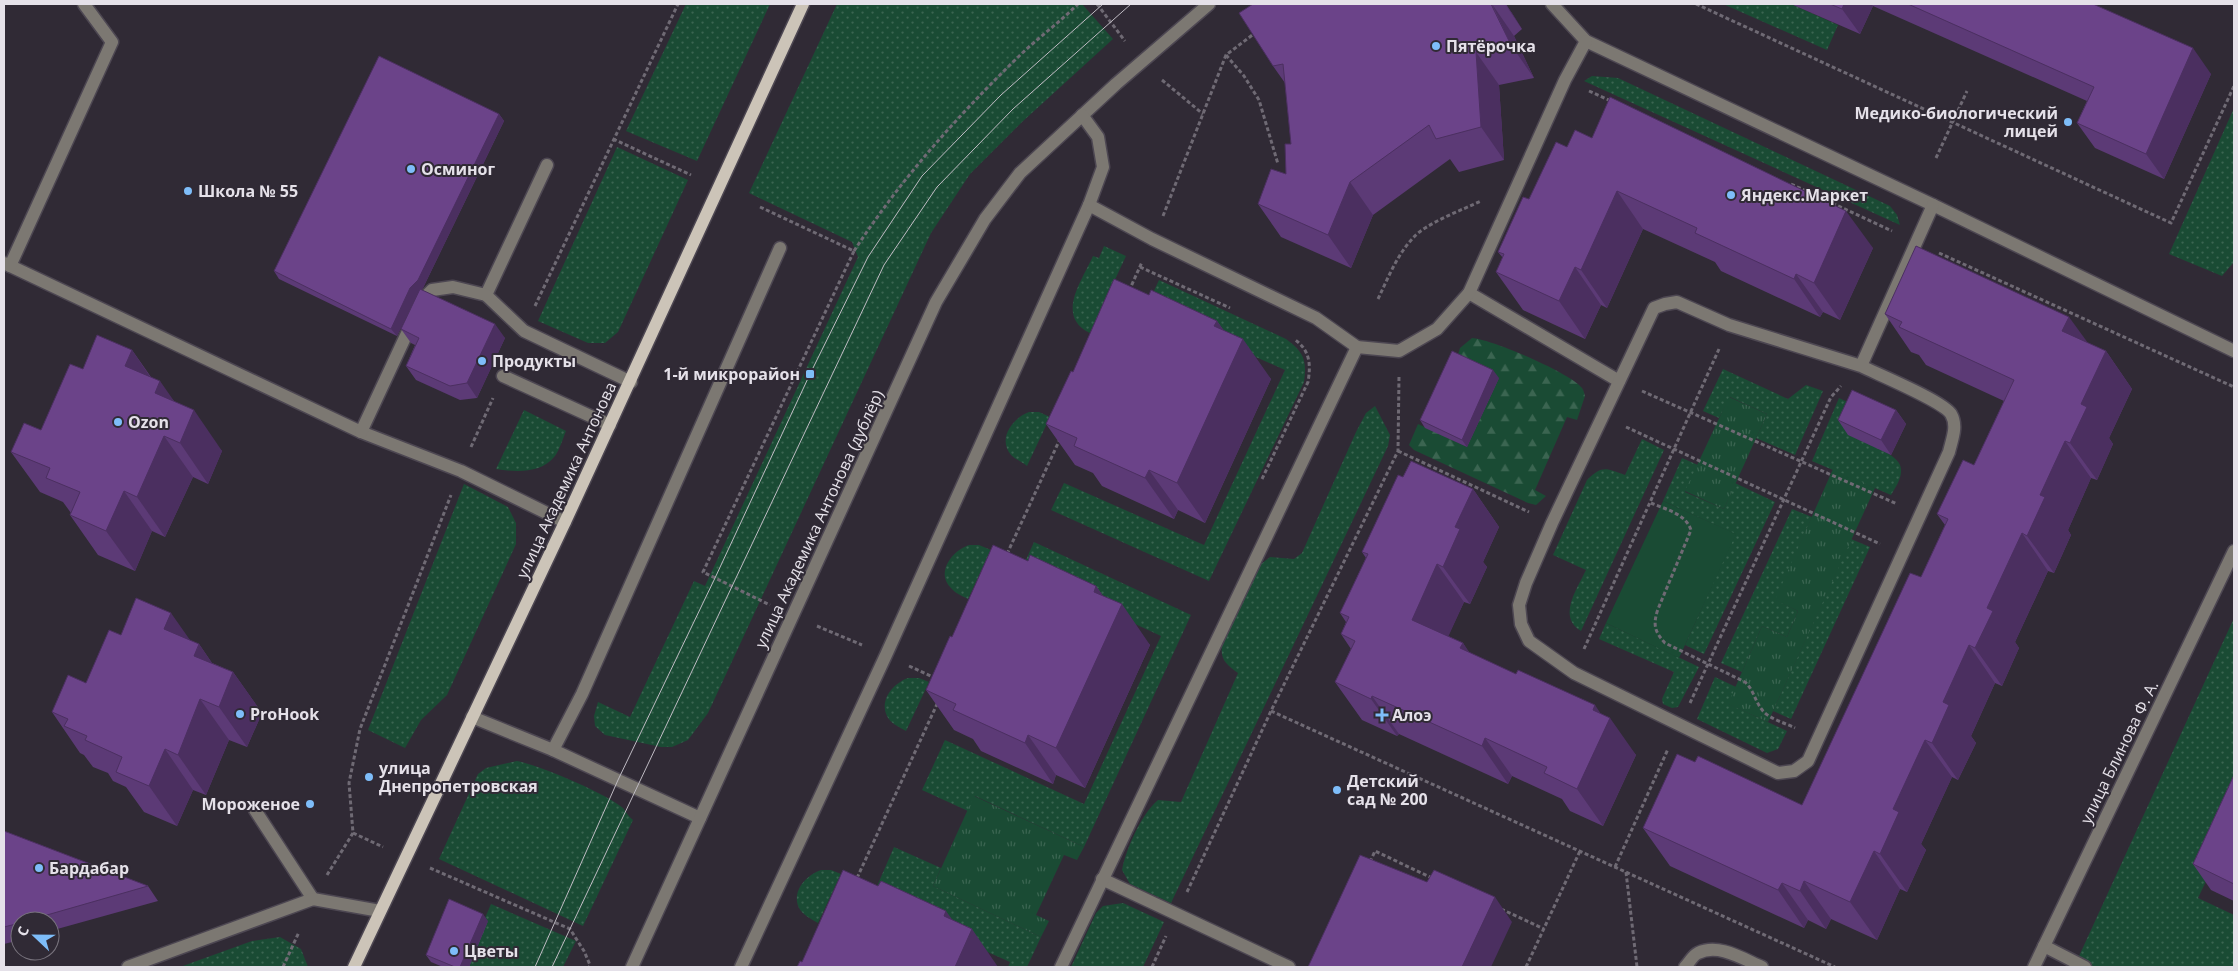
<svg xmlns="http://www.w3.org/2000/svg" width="2238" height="971" viewBox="0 0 2238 971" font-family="'Open Sans',sans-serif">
  <defs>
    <pattern id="grass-dots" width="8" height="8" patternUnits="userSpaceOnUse" patternTransform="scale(1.25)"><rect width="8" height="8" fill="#1a4b34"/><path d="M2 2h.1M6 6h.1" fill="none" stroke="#3b6551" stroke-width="1.8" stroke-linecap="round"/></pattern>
    <pattern id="forest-firs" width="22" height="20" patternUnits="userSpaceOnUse" patternTransform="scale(1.25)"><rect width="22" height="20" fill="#1a4b34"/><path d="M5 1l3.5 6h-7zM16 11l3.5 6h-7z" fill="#3b6551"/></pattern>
    <pattern id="park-tufts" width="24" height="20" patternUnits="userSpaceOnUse" patternTransform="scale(1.25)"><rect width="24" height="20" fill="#1a4b34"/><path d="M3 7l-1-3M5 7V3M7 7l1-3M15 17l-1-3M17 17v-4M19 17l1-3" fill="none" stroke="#3b6551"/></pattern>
  </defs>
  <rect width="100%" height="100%" fill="#302a35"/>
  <!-- grass -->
  <g fill="url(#grass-dots)">
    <polygon points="686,4 770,4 697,161 626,131"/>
    <polygon points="837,4 1082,4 1113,39 1022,122 970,174 931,233 708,713 688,740 672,747 661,747 605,735 595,726 594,716 598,702 630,717 694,581 705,586 858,257 852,242 749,193"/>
    <polygon points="1723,4 1791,4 1838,25 1827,50"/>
    <polygon points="1592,76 1618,78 1890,206 1897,215 1900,225 1584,81"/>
    <polygon points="2234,108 2234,262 2222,276 2169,254"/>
    <polygon points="617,147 688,180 618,332 605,343 588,343 538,321"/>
    <path d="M1104 246 1126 256 1090 333C1055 316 1082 281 1093 256L1099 258Z"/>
    <path d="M1159 280 1286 339C1304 352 1307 360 1304 382L1209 581 1051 510 1064 483 1204 545 1285 370 1146 308Z"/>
    <polygon points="1723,369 1788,399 1806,385 1823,391 1795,455 1756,438 1767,414 1730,397 1719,418 1703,411"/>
    <path d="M1839 398 1860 408 1849 435C1861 441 1895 452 1900 465 1904 475 1896 487 1891 495L1812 461Z"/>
    <path d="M1375 406 1390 435 1388 446 1171 903 1130 884 1122 870C1126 849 1142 813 1158 800L1181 802 1238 673C1227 665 1220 660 1222 646L1261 564 1270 557 1294 559 1302 553 1356 432 1366 413Z"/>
    <path d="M524 410 566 431C563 438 560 449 555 456 541 474 515 472 496 469Z"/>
    <path d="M1029 412H1039L1050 417 1027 466C1022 462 1015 459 1011 455 997 438 1013 418 1029 412Z"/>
    <path d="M1642 439 1664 450 1581 631C1557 617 1577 589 1586 570L1553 555 1587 480C1602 465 1606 468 1625 475Z"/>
    <polygon points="1682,458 1698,465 1685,492 1724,509 1735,483 1775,502 1704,654 1685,645 1735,534 1663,501"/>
    <polygon points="464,484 508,507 516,523 516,544 447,695 421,720 405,748 368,730"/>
    <polygon points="1792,509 1812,517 1776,600 1798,611 1787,637 1762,626 1742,672 1721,663"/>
    <polygon points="1851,539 1870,547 1791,719 1773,711"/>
    <polygon points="1034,542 1191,615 1084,847 975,796 968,811 922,790 945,740 1084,804 1161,636 1021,571"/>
    <path d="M969 545H979L991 550 968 599C962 596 955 593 951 588 935 572 953 550 969 545Z"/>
    <polygon points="2234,618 2234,823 2198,898 2234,915 2234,967 2074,967"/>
    <polygon points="1606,623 1699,667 1678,707 1672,708 1663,704 1662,699 1674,672 1599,639"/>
    <polygon points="1715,677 1736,687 1729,704 1787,731 1778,749 1767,753 1697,719"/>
    <path d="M908 678H919L929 682 906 731C899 727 890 723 887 716 879 699 894 683 908 678Z"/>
    <path d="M517 761C541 766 605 793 623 808 626 812 629 817 633 820L583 926 439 859 478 774 486 768Z"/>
    <polygon points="894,847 941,868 933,886 1041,937 1027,967 1008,967 1010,962 871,900"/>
    <path d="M821 870H831L841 874 818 923C811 919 803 915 799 908 791 890 807 875 821 870Z"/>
    <polygon points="1123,903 1164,922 1143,967 1071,967 1096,913 1103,906"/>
    <polygon points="491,904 576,941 563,967 464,967"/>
    <polygon points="280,937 301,949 308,967 180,967 252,941"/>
  </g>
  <!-- forest -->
  <path fill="url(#forest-firs)" d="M1472 338C1491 339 1571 373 1582 388 1584 391 1584 393 1585 396L1577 420 1567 417 1535 490 1546 496 1536 505 1528 503 1414 450 1409 445 1418 424 1467 447 1499 378 1457 358 1460 348Z"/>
  <!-- park -->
  <g fill="url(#park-tufts)">
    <polygon points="1729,397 1767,414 1724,509 1685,491"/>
    <polygon points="1833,469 1875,488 1768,722 1728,704 1762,626 1787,637 1798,611 1775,600"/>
    <polygon points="974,796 1084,847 1077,860 1064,855 1036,915 1049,921 1041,937 933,886"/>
  </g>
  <!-- garden -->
  <polygon fill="#1a4b34" points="1663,501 1736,534 1679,658 1606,623"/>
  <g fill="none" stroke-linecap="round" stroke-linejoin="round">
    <defs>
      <g id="minor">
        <polyline points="1552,4 1586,41 1933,205 2234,351"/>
        <polyline points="4,263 361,432 461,471 565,522"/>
        <polyline points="10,266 112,42 84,4"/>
        <polyline points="1469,293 1619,381"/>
        <polyline points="486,295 547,165"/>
        <polyline points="1357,347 1399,351 1437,329 1469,293 1565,80 1586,41"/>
        <path d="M1861 366C1877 374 1943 401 1951 414 1958 426 1952 439 1949 452L1808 761 1794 771 1778 773 1574 673 1529 641 1521 624 1519 605 1526 583 1552 523 1654 308 1665 304 1677 302 1729 325 1861 366 1933 205"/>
        <polyline points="503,376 610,425"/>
        <polyline points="361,432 423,299 432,290 453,287 486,295 524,331 631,382"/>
        <polyline points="472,717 553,750 700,818"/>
        <polyline points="553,750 582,694 780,248"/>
        <polyline points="255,810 313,899"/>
        <polyline points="1102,879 1289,967"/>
        <polyline points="2044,946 2085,967"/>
        <polyline points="128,967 313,899 380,911"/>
        <polyline points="632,967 936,302 985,219 1020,173 1116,84 1209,4"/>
        <polyline points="741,967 886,655 1089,205 1103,167 1098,137 1082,115"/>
        <polyline points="1061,967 1357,347 1316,318 1152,239 1089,205"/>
        <path d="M1685 967C1689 963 1693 955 1698 953 1719 943 1743 959 1762 967"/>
        <polyline points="2034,967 2234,551"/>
      </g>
      <polyline id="major" points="354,967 565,522 803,4"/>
    </defs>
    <!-- minor casing -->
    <use href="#minor" stroke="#4d4752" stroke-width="15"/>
    <!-- major casing -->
    <use href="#major" stroke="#4d4752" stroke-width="15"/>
    <!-- path -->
    <g stroke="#6f6a74" stroke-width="3" stroke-dasharray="4 2.5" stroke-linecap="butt">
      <polyline points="1097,4 1125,41"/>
      <polyline points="1696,4 2171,223 2234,86"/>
      <polyline points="1226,55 1244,76 1259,100 1278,164"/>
      <polyline points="1162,80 1203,114"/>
      <polyline points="1589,91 1611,101"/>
      <polyline points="613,139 691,175"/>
      <polyline points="1936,158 1967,91"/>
      <polyline points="1791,184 1892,231"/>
      <polyline points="760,207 854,251 703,572 770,605"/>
      <polyline points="1163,216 1226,55 1255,33"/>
      <path d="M854 251C901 179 954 120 1015 60 1035 40 1058 24 1078 4"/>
      <polyline points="1939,253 2234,387"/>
      <polyline points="1140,267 1230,308"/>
      <polyline points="1129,291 1142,262"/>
      <path d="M1378 299C1388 278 1397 255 1413 238 1426 223 1462 210 1481 201"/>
      <polyline points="535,306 678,4"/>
      <polyline points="1642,391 1897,504"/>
      <polyline points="1626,427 1880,544"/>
      <polyline points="471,447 493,398"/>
      <polyline points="1398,451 1529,512"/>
      <path d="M1262 479 1308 382C1311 364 1310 350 1294 339"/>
      <path d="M1651 503C1665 509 1686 514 1691 530L1658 609C1653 624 1654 631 1665 643L1745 682C1754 690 1755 702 1763 711 1770 719 1785 723 1795 728"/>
      <polyline points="1007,554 1060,439"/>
      <polyline points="817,626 862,645"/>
      <polyline points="1584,649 1719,349"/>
      <polyline points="909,666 935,678"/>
      <polyline points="1690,703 1831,397 1841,386"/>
      <polyline points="1271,711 1835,967"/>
      <polyline points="353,833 383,847"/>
      <polyline points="1370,862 1375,851 1434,879"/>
      <polyline points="1615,867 1668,749"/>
      <polyline points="430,868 570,929 584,951 590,965 589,967"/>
      <polyline points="1626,872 1637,967"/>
      <polyline points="327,875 353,833 349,783 360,729 451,495"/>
      <polyline points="857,878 938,702"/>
      <polyline points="1187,892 1271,711 1398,451 1399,376"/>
      <polyline points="1501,909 1544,929"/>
      <polyline points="283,967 299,932"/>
      <polyline points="1152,967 1166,936"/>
      <polyline points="1526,967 1580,851"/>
    </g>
    <!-- minor -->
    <use href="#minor" stroke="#7c7872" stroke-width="12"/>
    <!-- major -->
    <use href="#major" stroke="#ccc4b8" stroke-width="12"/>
    <!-- tram -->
    <g stroke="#bfbbc3" stroke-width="1">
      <polyline points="535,967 618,780 715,578 810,374 868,257 922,176 1001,95 1103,4"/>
      <polyline points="552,967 884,265 937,187 1013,109 1131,4"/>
    </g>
  </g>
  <!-- wall -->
  <g fill="#5c3a76">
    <polygon points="1253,4 1506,4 1522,29 1514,36 1534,78 1499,85 1504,160 1459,172 1450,159 1373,215 1351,268 1281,237 1258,204 1286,174 1291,144 1285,83 1273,66"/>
    <polygon points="1791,4 2093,4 2211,74 2164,179 2095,148 2077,123 2087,101 1873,6 1860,34"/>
    <polygon points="499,114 504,121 423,288 421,290 505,338 477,398 460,400 416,380 406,366 415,345 411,343 401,329 418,293 416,296 397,336 279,279 274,271"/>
    <polygon points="1592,138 1873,248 1840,320 1823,312 1820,317 1721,271 1715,262 1643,229 1607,308 1601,305 1585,339 1523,310 1496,272 1503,258 1498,252 1567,147"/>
    <polygon points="1149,295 1217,321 1224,331 1271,379 1205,523 1178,510 1174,519 1102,486 1093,473 1075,465 1046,424"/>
    <polygon points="1885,314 2088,343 2106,351 2132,389 2109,438 2113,444 2097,480 2091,478 2068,530 2071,535 2054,573 2048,571 2015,642 2019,648 2002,686 1995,683 1971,736 1976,743 1958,780 1952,777 1921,844 1926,850 1907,892 1900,889 1877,940 1831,919 1826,929 1808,920 1804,928 1670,866 1643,828 1695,762 1802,805 1921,577 1945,525 1937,514 1974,465 2004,401 1926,365 1919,355 1911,352"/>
    <polygon points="132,350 151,377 222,451 208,484 193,477 165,537 152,531 135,571 98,555 70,515 71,513 63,502 40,492 11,452 41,430 83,369"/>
    <polygon points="1499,378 1467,447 1425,428 1420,420"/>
    <polygon points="1896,410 1906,424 1891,455 1848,435 1838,420"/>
    <polygon points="1403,477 1473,489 1499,527 1483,562 1487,567 1470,604 1464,602 1448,636 1463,643 1469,653 1600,713 1636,755 1603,826 1570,811 1562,799 1512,776 1508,784 1399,734 1397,736 1362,720 1335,682 1351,649 1341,634 1346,622 1340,613 1366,558 1362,552"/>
    <polygon points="1028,561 1096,586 1103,596 1150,645 1085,788 1056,775 1053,784 981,751 973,739 954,730 926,690 952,637"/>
    <polygon points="121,635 189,640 199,644 212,663 233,672 262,713 247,747 229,740 206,795 193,790 177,826 144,812 126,787 113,781 108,773 93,767 84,755 80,753 52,712 86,683"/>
    <polygon points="2234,775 2234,901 2211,890 2193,864"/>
    <polygon points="4,831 148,886 158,901 50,931 50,921 20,921 20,940 4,944"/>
    <polygon points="488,921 469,967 443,967 431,962 426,955"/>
  </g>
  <!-- shaded-wall -->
  <g fill="#4b2f60">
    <polygon points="1492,4 1514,36 1534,78 1511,45"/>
    <polygon points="1505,4 1512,13 1522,29"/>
    <polygon points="1844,4 1871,4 1873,6 1860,34 1842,9"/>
    <polygon points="2193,48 2211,74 2164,179 2146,154"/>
    <polygon points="1476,52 1499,85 1504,160 1481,127"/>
    <polygon points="499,114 504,121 423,288 416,296 397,336 391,329 410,288"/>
    <polygon points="1350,182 1373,215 1351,268 1328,235"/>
    <polygon points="1617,191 1643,229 1607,308 1581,270"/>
    <polygon points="1846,211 1873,248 1840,320 1814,283"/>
    <polygon points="1575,267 1601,305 1585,339 1559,301"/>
    <polygon points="1796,274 1823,312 1820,317 1794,279"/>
    <polygon points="2069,317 2096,354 2062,331"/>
    <polygon points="1217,321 1238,350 1243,339 1271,379 1205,523 1177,483 1214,326"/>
    <polygon points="495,324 505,338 477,398 467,383"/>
    <polygon points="132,350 157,387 160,381 188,421 183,434 125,366"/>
    <polygon points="2106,351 2132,389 2109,438 2113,444 2097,480 2070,443 2081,404"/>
    <polygon points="1493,370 1499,378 1467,447 1462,440"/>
    <polygon points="194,410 222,451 208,484 180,443"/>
    <polygon points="1896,410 1906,424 1891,455 1881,440"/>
    <polygon points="164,436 193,477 165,537 137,497"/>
    <polygon points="2065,441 2091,478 2068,530 2071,535 2054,573 2027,536 2040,495"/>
    <polygon points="1149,470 1178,510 1174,519 1145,478"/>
    <polygon points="1473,489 1499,527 1483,562 1487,567 1470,604 1443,567 1455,527"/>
    <polygon points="124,491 152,531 135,571 106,531"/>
    <polygon points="2022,533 2048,571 2015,642 2019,648 2002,686 1975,648 1987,608"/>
    <polygon points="1437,564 1464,602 1439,657 1412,620"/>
    <polygon points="1096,586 1117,615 1122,604 1150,645 1085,788 1056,748 1094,592"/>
    <polygon points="171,613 197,650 199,644 227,685 164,629"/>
    <polygon points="1463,643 1489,681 1460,648"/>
    <polygon points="1969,645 1995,683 1971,736 1976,743 1958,780 1932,743 1943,702"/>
    <polygon points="233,672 262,713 247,747 219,707"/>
    <polygon points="1372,696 1399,734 1397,736 1371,699"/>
    <polygon points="200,699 229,740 206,795 178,755"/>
    <polygon points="1595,705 1607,723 1610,718 1636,755 1603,826 1577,789 1593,710"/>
    <polygon points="1028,735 1056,775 1053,784 1025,743"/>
    <polygon points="1485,738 1512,776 1508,784 1482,746"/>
    <polygon points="1925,740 1952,777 1921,844 1926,850 1907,892 1880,854 1893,809"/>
    <polygon points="165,749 193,790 177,826 149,786"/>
    <polygon points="1874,851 1900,889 1877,940 1850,902"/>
    <polygon points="1804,881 1831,919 1826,929 1800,891"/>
    <polygon points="1782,883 1808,920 1804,928 1778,890"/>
    <polygon points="1495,897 1512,922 1491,967 1462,967"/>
    <polygon points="946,911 967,940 972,929 998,967 955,967 944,916"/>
    <polygon points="483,914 488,921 469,967 460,967"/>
  </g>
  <!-- building -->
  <g fill="#6b4389" stroke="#4b2f60">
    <polygon points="1253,4 1491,4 1511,45 1476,52 1481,127 1436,139 1429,125 1350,182 1328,235 1258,204 1271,169 1286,174 1285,144 1291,144 1283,64 1273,66 1239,13"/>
    <polygon points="1830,4 1844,4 1842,9"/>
    <polygon points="1908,4 2093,4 2193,48 2146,154 2077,123 2094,87"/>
    <polygon points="379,56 499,114 418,280 410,288 391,329 274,271"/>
    <polygon points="1610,97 1846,211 1814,283 1796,274 1794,279 1695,233 1697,228 1617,191 1581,270 1575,267 1559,301 1496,272 1504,254 1498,252 1523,197 1529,199 1556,142 1567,147 1575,130 1592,138"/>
    <polygon points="1916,246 2069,317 2062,331 2106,351 2081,404 2087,407 2070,443 2065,441 2040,495 2045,497 2027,536 2022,533 1987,608 1993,611 1975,648 1969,645 1943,702 1949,705 1932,743 1925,740 1893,809 1899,812 1880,854 1874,851 1850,902 1804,881 1800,891 1782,883 1778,890 1643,828 1677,754 1695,762 1698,756 1802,805 1910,573 1921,577 1948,519 1937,514 1963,460 1974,465 2014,380 1899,327 1902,322 1885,314"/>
    <polygon points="1114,279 1149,295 1151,290 1217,321 1214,326 1243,339 1177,483 1149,470 1145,478 1074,446 1077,438 1046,424 1071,371 1073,372"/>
    <polygon points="420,289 495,324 467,383 450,386 406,366 419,338 401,329"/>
    <polygon points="97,335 132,350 125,366 160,381 155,393 194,410 180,443 164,436 137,497 124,491 106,531 70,515 80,492 46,478 50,468 11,452 24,423 41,430 70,364 83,369"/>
    <polygon points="1452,351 1493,370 1462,440 1420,420"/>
    <polygon points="1852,390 1896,410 1881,440 1838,420"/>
    <polygon points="1411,461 1473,489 1455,527 1460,529 1443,567 1437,564 1412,620 1463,643 1460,648 1516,674 1518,670 1595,705 1593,710 1610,718 1577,789 1544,773 1547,767 1485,738 1482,746 1372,696 1371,699 1335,682 1355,641 1341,634 1349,617 1340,613 1368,554 1362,552 1398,475 1403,477"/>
    <polygon points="993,545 1028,561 1030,555 1096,586 1094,592 1122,604 1056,748 1028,735 1025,743 953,710 956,704 926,690 950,636 952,637"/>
    <polygon points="136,598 171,613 164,629 199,644 194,656 233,672 219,707 200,699 178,755 165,749 149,786 116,772 122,757 85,740 87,736 64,726 68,719 52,712 68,675 86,683 109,630 121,635"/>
    <polygon points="2234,775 2234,884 2193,864"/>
    <polygon points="4,831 148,886 26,921 20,921 20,923 4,927"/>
    <polygon points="1360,855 1427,882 1434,870 1495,897 1462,967 1308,967"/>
    <polygon points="843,870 878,886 881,881 946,911 944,916 972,929 955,967 797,967 800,961 802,962"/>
    <polygon points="449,899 483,914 460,967 455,967 426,955"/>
  </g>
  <!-- markers -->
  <g fill="#7ebdf9" stroke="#302a35" stroke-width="2">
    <circle cx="1436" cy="46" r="5"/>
    <circle cx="2068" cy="122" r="5"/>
    <circle cx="411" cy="169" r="5"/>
    <circle cx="188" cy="191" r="5"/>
    <circle cx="1731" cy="195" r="5"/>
    <circle cx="482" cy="361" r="5"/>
    <rect x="805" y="369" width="10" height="10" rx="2.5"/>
    <circle cx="118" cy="422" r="5"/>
    <circle cx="240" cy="714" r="5"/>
    <path d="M1379.5 707.5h5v5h5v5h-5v5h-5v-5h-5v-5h5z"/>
    <circle cx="369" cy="777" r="5"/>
    <circle cx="1337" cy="790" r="5"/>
    <circle cx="310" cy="804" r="5"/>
    <circle cx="39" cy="868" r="5"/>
    <circle cx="454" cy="951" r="5"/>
  </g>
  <g text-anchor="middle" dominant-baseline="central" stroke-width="4" stroke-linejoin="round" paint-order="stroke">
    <!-- poi labels -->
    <g font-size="16" font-weight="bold" fill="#e5e1e9" stroke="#302a35" text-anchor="start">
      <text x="1446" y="46">Пятёрочка</text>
      <text x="2058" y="113" text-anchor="end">Медико-биологический<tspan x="2058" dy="18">лицей</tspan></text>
      <text x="421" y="169">Осминог</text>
      <text x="198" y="191">Школа № 55</text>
      <text x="1741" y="195">Яндекс.Маркет</text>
      <text x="492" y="361">Продукты</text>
      <text x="800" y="374" text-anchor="end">1-й микрорайон</text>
      <text x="128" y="422">Ozon</text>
      <text x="250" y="714">ProHook</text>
      <text x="1392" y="715">Алоэ</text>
      <text x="379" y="768">улица<tspan x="379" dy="18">Днепропетровская</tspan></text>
      <text x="1347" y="781">Детский<tspan x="1347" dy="18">сад № 200</tspan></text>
      <text x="300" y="804" text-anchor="end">Мороженое</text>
      <text x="49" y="868">Бардабар</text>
      <text x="464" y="951">Цветы</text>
    </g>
    <!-- street labels -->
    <g font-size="16" fill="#e5e1e9" stroke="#302a35">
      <text transform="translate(566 480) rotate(-65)">улица Академика Антонова</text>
      <text transform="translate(819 519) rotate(-65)">улица Академика Антонова (дублёр)</text>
      <text transform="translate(2119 752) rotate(-64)">улица Блинова Ф. А.</text>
    </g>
  </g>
  <!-- border -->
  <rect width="2238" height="971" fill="none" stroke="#e5e1e9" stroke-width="10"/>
  <!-- north arrow -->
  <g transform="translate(35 936) rotate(292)"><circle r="24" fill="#302a35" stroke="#78737d"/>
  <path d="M0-4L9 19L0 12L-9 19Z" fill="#7ebdf9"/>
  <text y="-8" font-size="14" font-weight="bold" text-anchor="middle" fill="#e5e1e9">С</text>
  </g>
</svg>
